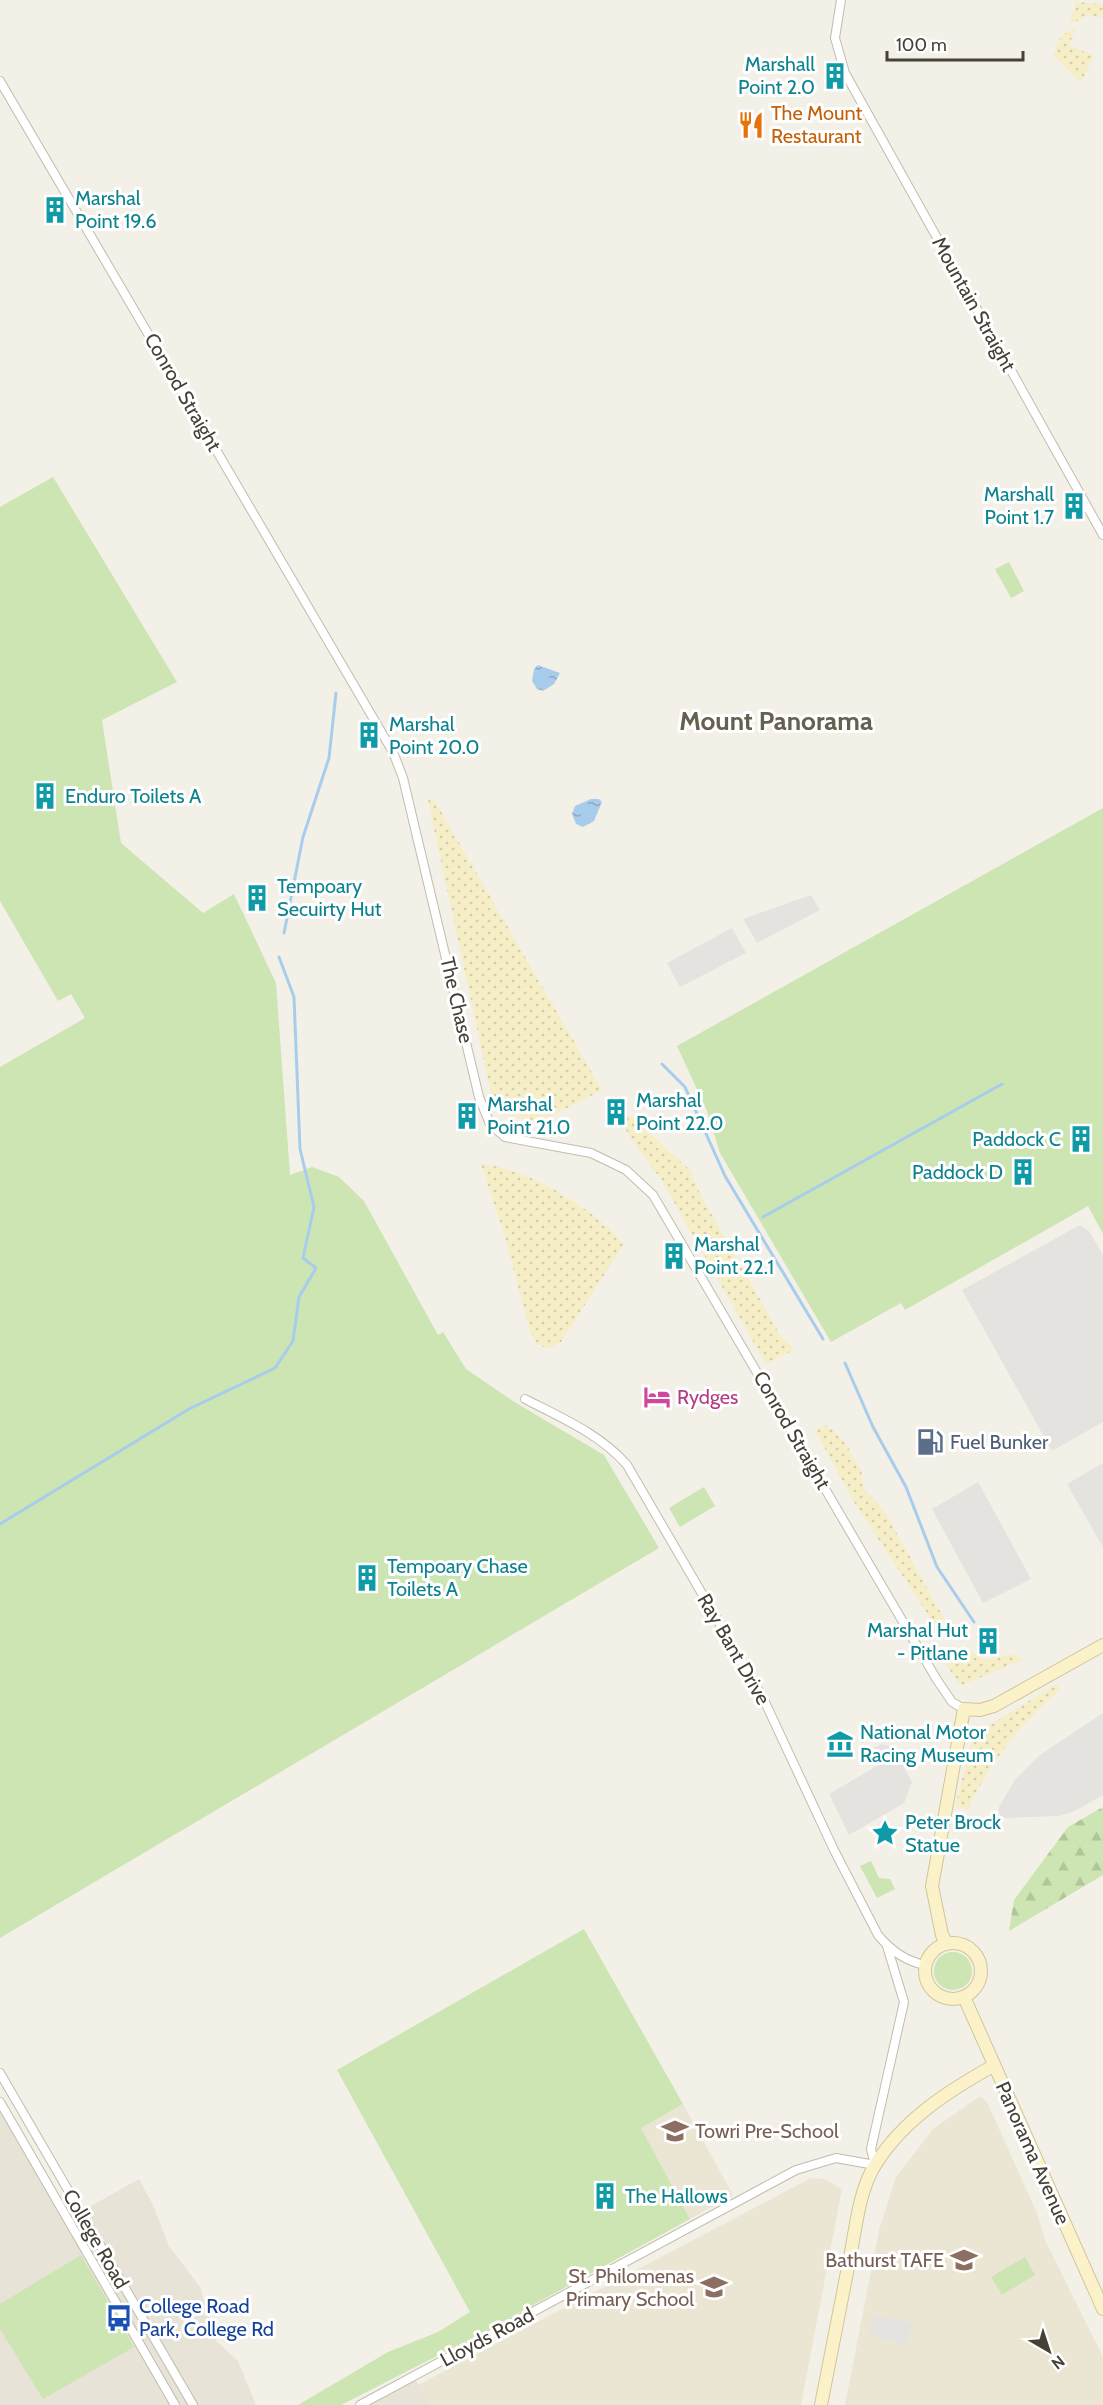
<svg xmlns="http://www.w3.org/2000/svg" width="1103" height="2405" viewBox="0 0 1103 2405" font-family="Cabin,sans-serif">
  <defs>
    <pattern id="forest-firs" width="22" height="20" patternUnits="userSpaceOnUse" patternTransform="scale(1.5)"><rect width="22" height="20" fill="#cce5b3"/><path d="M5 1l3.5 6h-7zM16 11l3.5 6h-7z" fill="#b1c69b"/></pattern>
    <pattern id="sand-dots" width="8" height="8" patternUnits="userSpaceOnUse" patternTransform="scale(1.5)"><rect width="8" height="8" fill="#f5eec7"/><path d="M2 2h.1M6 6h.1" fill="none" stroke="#d3cdac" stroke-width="1.8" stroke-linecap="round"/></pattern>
    <pattern id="water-ripples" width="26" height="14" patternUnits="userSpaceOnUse" patternTransform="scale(1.5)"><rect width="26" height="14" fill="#a8cdec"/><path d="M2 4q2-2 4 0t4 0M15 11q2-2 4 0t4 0" fill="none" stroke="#8ba8c0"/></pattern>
  </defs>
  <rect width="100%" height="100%" fill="#f3f0e8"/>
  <!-- residential -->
  <g fill="#e7e3d7">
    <polygon points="0,2102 68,2219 139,2179 152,2203 169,2246 200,2287 216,2341 238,2361 256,2405 0,2405"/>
    <polygon points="414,2377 429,2405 360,2405"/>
  </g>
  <!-- education -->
  <g fill="#ebe6d3">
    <polygon points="980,2096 987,2102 1037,2213 1045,2240 1103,2357 1103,2405 845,2405 879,2230 896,2177 933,2129"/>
    <polygon points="683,2104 733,2195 690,2219 641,2128"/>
    <polygon points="811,2178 825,2179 842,2189 801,2405 429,2405 418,2385"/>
  </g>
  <!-- green -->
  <g fill="#cce5b3">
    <polygon points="53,477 177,682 102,720 121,843 203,913 234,894 276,983 290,1175 312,1167 339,1177 364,1201 438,1335 443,1332 466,1369 516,1403 604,1455 659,1548 0,1938 0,1067 85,1018 71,994 58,1001 0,901 0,507"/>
    <polygon points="1009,562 1024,591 1011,598 995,569"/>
    <polygon points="1103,808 1103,1234 1088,1206 905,1310 901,1303 831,1342 720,1153 707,1111 677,1046"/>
    <polygon points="704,1487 715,1506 680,1527 669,1508"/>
    <polygon points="871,1861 879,1878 890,1879 895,1889 877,1898 860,1866"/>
    <polygon points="584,1929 683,2104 641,2128 690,2219 482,2333 341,2405 298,2405 388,2352 438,2332 470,2312 337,2070"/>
    <circle cx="953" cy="1971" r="19"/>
    <polygon points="81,2255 134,2347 43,2399 0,2329 0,2304"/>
    <polygon points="1025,2257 1035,2275 1002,2295 991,2277"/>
  </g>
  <!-- forest -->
  <polygon fill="url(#forest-firs)" points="1103,1807 1103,1875 1009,1931 1014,1900 1068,1827"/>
  <!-- sand -->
  <g fill="url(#sand-dots)">
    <polygon points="1076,2 1103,4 1103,18 1090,15 1070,24"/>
    <polygon points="1076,27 1069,45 1094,56 1081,83 1053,55 1061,36"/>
    <polygon points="433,798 602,1090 540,1122 505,1115 491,1093 428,801"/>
    <polygon points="624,1110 690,1170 700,1194 779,1333 794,1350 766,1364 661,1179 634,1143 617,1115"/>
    <path d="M481 1164C528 1168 594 1209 624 1244L561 1342 549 1349 537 1344 530 1331 504 1234Z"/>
    <polygon points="827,1425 846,1444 861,1470 864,1489 884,1510 947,1624 938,1630 854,1502 815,1430"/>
    <polygon points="968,1650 986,1660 1014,1654 1022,1660 960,1686 941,1656 946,1653"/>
    <path d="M1056 1684 1060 1690C1020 1724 991 1761 968 1809L955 1807 970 1748 975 1737 984 1729Z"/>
  </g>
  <!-- parking -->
  <g fill="#e5e3e0">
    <polygon points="811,895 820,910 757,943 743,919"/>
    <polygon points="732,928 746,953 680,987 667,963"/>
    <polygon points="1080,1225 1089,1231 1103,1255 1103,1422 1052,1451 962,1290"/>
    <polygon points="1103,1463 1103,1547 1067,1484"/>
    <polygon points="978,1482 1031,1579 983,1603 932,1509"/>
    <polygon points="1103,1713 1103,1795 1075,1811 1058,1816 1002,1818 999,1814 999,1807 1015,1780 1040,1755"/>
    <polygon points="882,1744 892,1746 912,1782 904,1803 849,1835 829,1794 882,1763 874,1748"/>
    <polygon points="874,2315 912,2323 907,2344 869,2336"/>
  </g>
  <!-- water -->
  <g fill="url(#water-ripples)">
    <polygon points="538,665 560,673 554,684 543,691 537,689 532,681 534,669"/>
    <polygon points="591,799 599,799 602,802 594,821 583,827 576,824 572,814 575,806"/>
  </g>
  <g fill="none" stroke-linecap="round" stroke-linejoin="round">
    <!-- stream -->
    <g stroke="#a8cdec" stroke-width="3">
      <polyline points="284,933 303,837 329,758 336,693"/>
      <polyline points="662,1064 685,1087 725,1176 823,1339"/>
      <polyline points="763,1217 1002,1084"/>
      <polyline points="845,1363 873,1427 906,1487 937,1567 974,1622"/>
      <polyline points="0,1524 189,1409 275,1368 293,1341 299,1297 316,1268 303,1258 314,1207 300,1149 294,997 279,957"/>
    </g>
    <defs>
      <g id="street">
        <polyline points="841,0 835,38 845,73 1103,535"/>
        <polyline points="0,81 393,752 403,778 479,1097 490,1124 505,1137 591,1153 626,1170 653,1195 937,1680 952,1702 964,1709"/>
        <path d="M525 1399C562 1418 600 1434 627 1465L764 1700 834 1850 878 1935C891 1951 905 1961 925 1965"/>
        <polyline points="0,2073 193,2405"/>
        <polyline points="0,2102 175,2405"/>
        <polyline points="875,2165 871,2149 904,2002 887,1946"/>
        <polyline points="360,2405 796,2170 836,2158 875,2165"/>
      </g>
      <g id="secondary">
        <circle cx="953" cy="1971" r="28"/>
        <polyline points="947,1943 942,1935 932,1886 964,1709 980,1710 994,1706 1103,1645"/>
        <polyline points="964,1997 1103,2309"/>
        <path d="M821 2405C831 2356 840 2306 850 2257 856 2227 859 2191 875 2165 903 2120 948 2091 993 2066"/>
      </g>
    </defs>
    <!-- street casing -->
    <use href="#street" stroke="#c1bcae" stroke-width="10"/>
    <!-- secondary casing -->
    <use href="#secondary" stroke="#d0c59a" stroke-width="14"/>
    <!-- street -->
    <use href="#street" stroke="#fff" stroke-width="8"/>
    <!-- secondary -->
    <use href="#secondary" stroke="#fcf2ca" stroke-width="12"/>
  </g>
  <!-- icons -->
  <defs>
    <symbol id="building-bare" viewBox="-9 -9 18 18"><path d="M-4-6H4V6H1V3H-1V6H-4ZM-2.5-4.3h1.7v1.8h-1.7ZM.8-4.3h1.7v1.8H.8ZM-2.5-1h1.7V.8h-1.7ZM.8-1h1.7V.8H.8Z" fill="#0f9aa8" stroke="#fff" stroke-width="2.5" paint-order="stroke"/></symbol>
    <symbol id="restaurant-bare" viewBox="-9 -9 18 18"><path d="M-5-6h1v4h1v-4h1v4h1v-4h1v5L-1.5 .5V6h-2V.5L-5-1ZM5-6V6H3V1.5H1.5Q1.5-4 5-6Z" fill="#e8710a" stroke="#fff" stroke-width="2.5" paint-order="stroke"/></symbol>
    <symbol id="hotel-bare" viewBox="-9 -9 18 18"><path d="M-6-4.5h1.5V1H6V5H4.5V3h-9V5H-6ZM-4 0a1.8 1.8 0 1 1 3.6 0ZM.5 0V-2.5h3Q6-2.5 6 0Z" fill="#d1479c" stroke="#fff" stroke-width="2.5" paint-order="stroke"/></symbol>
    <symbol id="fuel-bare" viewBox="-9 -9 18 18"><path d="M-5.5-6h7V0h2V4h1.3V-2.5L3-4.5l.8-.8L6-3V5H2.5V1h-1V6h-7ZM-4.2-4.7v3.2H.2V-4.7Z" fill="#5c6f8a" stroke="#fff" stroke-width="2.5" paint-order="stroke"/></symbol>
    <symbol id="museum-bare" viewBox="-9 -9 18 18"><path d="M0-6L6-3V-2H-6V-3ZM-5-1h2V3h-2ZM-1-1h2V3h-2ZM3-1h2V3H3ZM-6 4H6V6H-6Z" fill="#0f9aa8" stroke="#fff" stroke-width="2.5" paint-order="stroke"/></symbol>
    <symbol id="sight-bare" viewBox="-9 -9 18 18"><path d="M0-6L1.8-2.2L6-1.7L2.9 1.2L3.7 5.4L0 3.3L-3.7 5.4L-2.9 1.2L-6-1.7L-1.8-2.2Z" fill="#0f9aa8" stroke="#fff" stroke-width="2.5" paint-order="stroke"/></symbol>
    <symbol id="school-bare" viewBox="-9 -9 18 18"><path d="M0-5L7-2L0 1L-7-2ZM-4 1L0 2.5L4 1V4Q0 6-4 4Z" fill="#8d6e63" stroke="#fff" stroke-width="2.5" paint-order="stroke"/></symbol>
    <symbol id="university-bare" viewBox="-9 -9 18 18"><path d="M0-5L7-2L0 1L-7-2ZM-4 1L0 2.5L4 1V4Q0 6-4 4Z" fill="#8d6e63" stroke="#fff" stroke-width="2.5" paint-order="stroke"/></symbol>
    <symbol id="bus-bare" viewBox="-9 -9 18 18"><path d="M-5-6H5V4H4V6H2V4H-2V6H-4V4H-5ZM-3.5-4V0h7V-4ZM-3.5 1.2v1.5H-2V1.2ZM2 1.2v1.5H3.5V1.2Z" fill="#1a4fb4" stroke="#fff" stroke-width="2.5" paint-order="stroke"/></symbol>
  </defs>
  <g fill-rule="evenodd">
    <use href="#building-bare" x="816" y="57" width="38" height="38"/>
    <use href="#restaurant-bare" x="732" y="106" width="38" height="38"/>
    <use href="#building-bare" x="36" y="191" width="38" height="38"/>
    <use href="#building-bare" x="1055" y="487" width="38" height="38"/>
    <use href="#building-bare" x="350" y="716" width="38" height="38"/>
    <use href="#building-bare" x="26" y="777" width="38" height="38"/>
    <use href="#building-bare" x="238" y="879" width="38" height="38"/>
    <use href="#building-bare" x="597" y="1093" width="38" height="38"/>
    <use href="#building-bare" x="448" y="1097" width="38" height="38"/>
    <use href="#building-bare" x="1062" y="1120" width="38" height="38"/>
    <use href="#building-bare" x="1004" y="1153" width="38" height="38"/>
    <use href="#building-bare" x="655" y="1237" width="38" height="38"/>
    <use href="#hotel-bare" x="638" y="1378" width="38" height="38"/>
    <use href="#fuel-bare" x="911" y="1423" width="38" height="38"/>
    <use href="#building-bare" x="348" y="1559" width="38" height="38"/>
    <use href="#building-bare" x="969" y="1622" width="38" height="38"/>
    <use href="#museum-bare" x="821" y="1725" width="38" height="38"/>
    <use href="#sight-bare" x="866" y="1814" width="38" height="38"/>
    <use href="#school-bare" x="656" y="2112" width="38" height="38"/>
    <use href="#building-bare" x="586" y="2177" width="38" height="38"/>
    <use href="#university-bare" x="945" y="2241" width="38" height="38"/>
    <use href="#school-bare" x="695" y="2268" width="38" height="38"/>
    <use href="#bus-bare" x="100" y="2299" width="38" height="38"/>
  </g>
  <g text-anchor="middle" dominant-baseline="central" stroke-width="6" stroke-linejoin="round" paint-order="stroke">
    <!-- culture labels -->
    <g font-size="20" fill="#0d838f" stroke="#fff" text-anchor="start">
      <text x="815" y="64" text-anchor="end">Marshall<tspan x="815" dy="23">Point 2.0</tspan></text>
      <text x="75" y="198">Marshal<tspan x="75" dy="23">Point 19.6</tspan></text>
      <text x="1054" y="494" text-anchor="end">Marshall<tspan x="1054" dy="23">Point 1.7</tspan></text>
      <text x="389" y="724">Marshal<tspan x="389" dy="23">Point 20.0</tspan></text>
      <text x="65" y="796">Enduro Toilets A</text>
      <text x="277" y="886">Tempoary<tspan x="277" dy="23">Secuirty Hut</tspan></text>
      <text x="636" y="1100">Marshal<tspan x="636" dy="23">Point 22.0</tspan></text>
      <text x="487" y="1104">Marshal<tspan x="487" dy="23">Point 21.0</tspan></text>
      <text x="1061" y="1139" text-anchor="end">Paddock C</text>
      <text x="1003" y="1172" text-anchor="end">Paddock D</text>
      <text x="694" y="1244">Marshal<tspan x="694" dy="23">Point 22.1</tspan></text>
      <text x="387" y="1566">Tempoary Chase<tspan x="387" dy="23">Toilets A</tspan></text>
      <text x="968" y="1630" text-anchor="end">Marshal Hut<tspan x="968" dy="23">- Pitlane</tspan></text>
      <text x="860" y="1732">National Motor<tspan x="860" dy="23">Racing Museum</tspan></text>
      <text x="905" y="1822">Peter Brock<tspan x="905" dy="23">Statue</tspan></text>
      <text x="625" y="2196">The Hallows</text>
    </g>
    <!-- food labels -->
    <g font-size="20" fill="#c56008" stroke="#fff" text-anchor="start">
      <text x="771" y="113">The Mount<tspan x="771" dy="23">Restaurant</tspan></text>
    </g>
    <!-- street labels -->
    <g font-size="20" fill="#464137" stroke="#fff">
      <text transform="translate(974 304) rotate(61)">Mountain Straight</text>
      <text transform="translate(183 392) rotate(60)">Conrod Straight</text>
      <text transform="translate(457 1000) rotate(77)">The Chase</text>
      <text transform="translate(792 1430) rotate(60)">Conrod Straight</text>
      <text transform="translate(734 1649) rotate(60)">Ray Bant Drive</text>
      <text transform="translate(1033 2153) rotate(66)">Panorama Avenue</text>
      <text transform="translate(96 2239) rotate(60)">College Road</text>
      <text transform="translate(487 2337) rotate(-28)">Lloyds Road</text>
    </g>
    <!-- hotel labels -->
    <g font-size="20" fill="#b23c85" stroke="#fff" text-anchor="start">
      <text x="677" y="1397">Rydges</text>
    </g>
    <!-- service labels -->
    <g font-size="20" fill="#4e5e75" stroke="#fff" text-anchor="start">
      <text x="950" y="1442">Fuel Bunker</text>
    </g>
    <!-- education labels -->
    <g font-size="20" fill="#785e54" stroke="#fff" text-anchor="end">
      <text x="695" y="2131" text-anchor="start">Towri Pre-School</text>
      <text x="944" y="2260">Bathurst TAFE</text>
      <text x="694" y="2276">St. Philomenas<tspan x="694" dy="23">Primary School</tspan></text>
    </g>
    <!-- transit labels -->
    <g font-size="20" fill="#164399" stroke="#fff" text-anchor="start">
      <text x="139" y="2306">College Road<tspan x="139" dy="23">Park, College Rd</tspan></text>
    </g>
    <!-- district labels -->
    <g font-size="26" font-weight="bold" fill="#68604f" stroke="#fff">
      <text x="776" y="721">Mount Panorama</text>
    </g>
  </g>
  <!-- north arrow -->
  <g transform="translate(1049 2351) rotate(141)" stroke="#ffffff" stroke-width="4.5" paint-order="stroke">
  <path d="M0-4.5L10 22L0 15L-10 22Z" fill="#464137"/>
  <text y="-9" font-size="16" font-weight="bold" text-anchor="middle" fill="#464137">N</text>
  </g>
  <!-- scale -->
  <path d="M887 51v9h136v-9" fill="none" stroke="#464137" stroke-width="3"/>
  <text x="896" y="51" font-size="18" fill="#464137" stroke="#ffffff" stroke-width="4.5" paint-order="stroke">100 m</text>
</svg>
